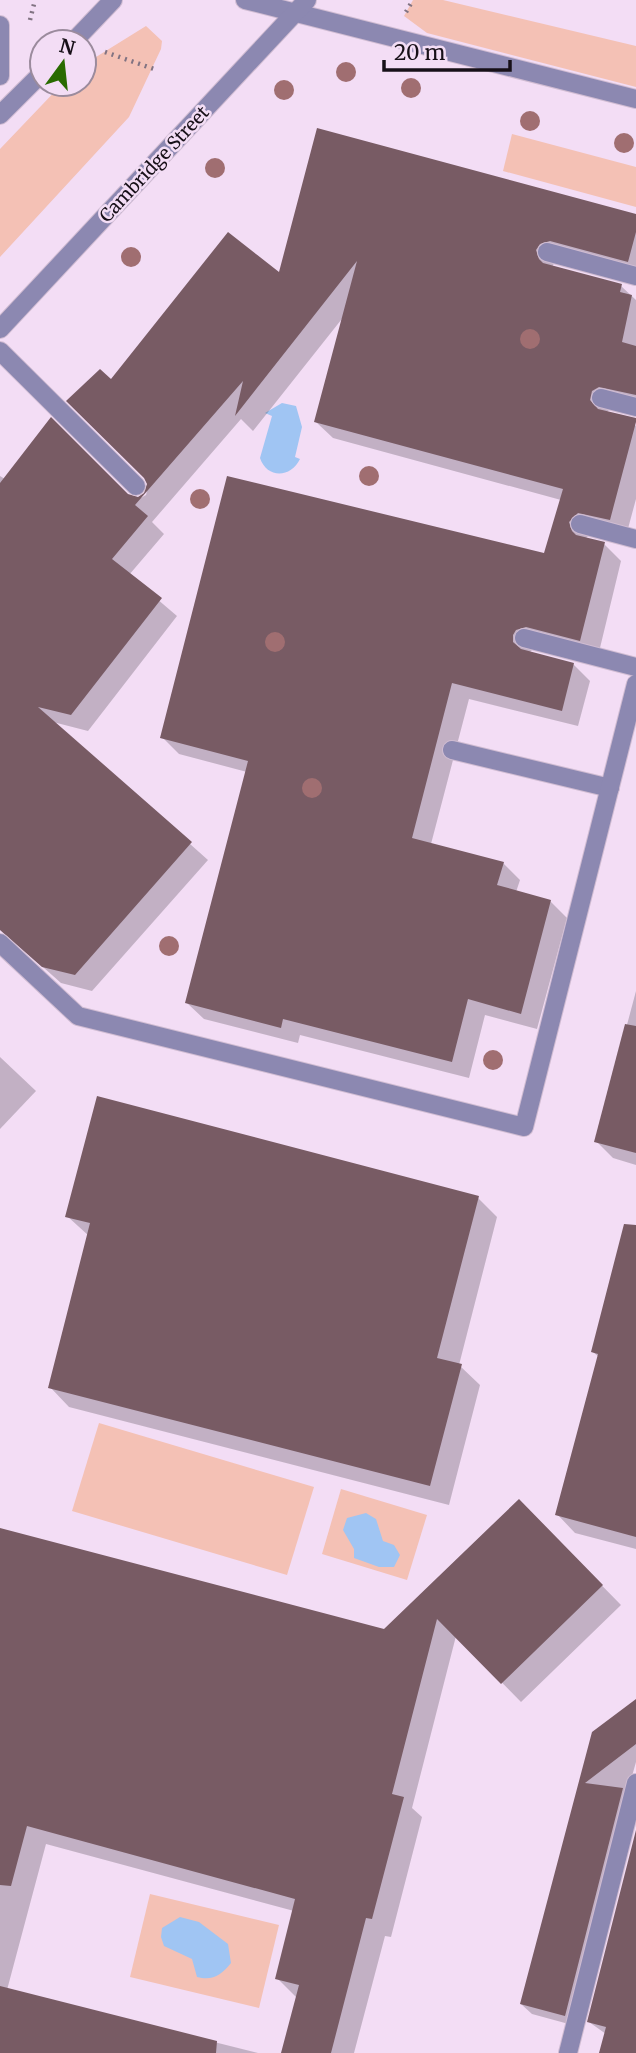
<svg xmlns="http://www.w3.org/2000/svg" width="636" height="2053" viewBox="0 0 636 2053" font-family="Merriweather,serif">
  <rect width="100%" height="100%" fill="#f3ddf5"/>
  <!-- green -->
  <g fill="#f4c1b5">
    <polygon points="413,0 443,0 636,46 636,87 427,33 404,16"/>
    <polygon points="146,26 162,41 161,49 129,117 0,257 0,149 62,84 84,84 84,65 88,62"/>
    <polygon points="512,134 636,167 636,207 503,171"/>
    <polygon points="99,1423 314,1487 287,1575 72,1511"/>
    <polygon points="341,1489 427,1515 407,1580 322,1554"/>
    <polygon points="150,1894 279,1925 259,2008 130,1977"/>
  </g>
  <!-- water -->
  <g fill="#a0c5f3">
    <path d="M282 403 296 406 302 427 295 457 300 459C291 478 267 479 260 458L272 416 265 413Z"/>
    <polygon points="366,1513 376,1519 383,1541 394,1545 400,1555 394,1567 379,1567 354,1558 354,1549 343,1530 347,1518"/>
    <path d="M180 1917 199 1922 228 1944 231 1963C221 1975 213 1981 197 1977L192 1959 164 1946 161 1937 162 1928Z"/>
  </g>
  <!-- shadow -->
  <g fill="#0003">
    <polygon points="318,130 636,216 636,275 556,260 552,267 621,286 636,300 636,407 616,403 607,412 629,419 636,426 636,499 626,536 595,529 585,539 604,544 621,561 599,652 539,643 529,653 573,664 590,681 578,726 469,699 431,844 503,863 520,880 516,892 550,901 567,918 537,1029 485,1015 469,1078 300,1035 298,1043 204,1019 187,1003 247,772 179,754 162,737 545,555 561,500 333,438 316,422 345,315 253,431 241,419 152,522 164,534 129,575 177,616 88,731 53,722 208,860 92,991 61,983 0,929 0,476 5,479 139,499 146,495 149,483 112,381 280,275"/>
    <polygon points="636,991 636,1165 613,1158 596,1141"/>
    <polygon points="0,1057 36,1091 0,1129"/>
    <polygon points="478,1198 497,1217 459,1365 480,1385 449,1505 69,1407 50,1387 89,1236 67,1216"/>
    <polygon points="636,1236 636,1549 575,1533 557,1514 599,1357 593,1352"/>
    <polygon points="519,1501 621,1605 521,1702 456,1636 412,1808 422,1817 391,1937 385,1936 354,2053 282,2053 297,1998 277,1978 294,1911 46,1844 7,1990 258,2053 0,2053 0,1530 385,1631"/>
    <polygon points="636,1701 636,1762 607,1865 576,2026 532,2014 521,2004 594,1733"/>
    <polygon points="636,1871 636,2053 601,2053 606,2034 589,2022"/>
  </g>
  <!-- building -->
  <g fill="#785b64">
    <polygon points="317,128 636,214 636,232 628,262 550,241 540,244 536,250 539,259 543,263 622,284 620,292 632,295 622,342 636,346 636,395 599,387 592,391 590,400 598,409 636,418 636,422 610,520 578,513 569,522 572,531 576,535 605,542 580,641 526,627 516,630 513,635 513,642 521,649 574,663 562,711 452,683 412,838 504,862 497,885 551,900 521,1014 468,999 452,1062 283,1019 281,1028 185,1003 248,761 160,738 227,476 544,553 563,489 314,422 357,261 235,416 243,381 135,505 148,516 112,559 162,598 71,715 38,707 192,842 75,975 42,967 0,930 0,483 51,417 128,494 138,497 144,493 147,484 144,478 66,401 100,369 111,379 228,232 279,272"/>
    <polygon points="625,1024 636,1026 636,1153 594,1142"/>
    <polygon points="97,1096 479,1196 437,1358 462,1364 430,1486 48,1388 90,1223 65,1217"/>
    <polygon points="624,1224 636,1225 636,1537 555,1515 598,1354 591,1352"/>
    <polygon points="519,1499 603,1585 501,1684 437,1619 392,1794 404,1797 372,1919 366,1918 331,2053 281,2053 299,1985 275,1979 295,1899 27,1826 11,1886 0,1885 0,1528 384,1629"/>
    <polygon points="636,1699 636,1744 585,1783 623,1788 565,2016 520,2004 592,1732"/>
    <polygon points="636,1830 636,2053 599,2053 606,2027 587,2022"/>
    <polygon points="0,1986 217,2041 216,2053 0,2053"/>
  </g>
  <g fill="none" stroke-linecap="round" stroke-linejoin="round">
    <defs>
      <g id="service">
        <polyline points="547,252 636,276"/>
        <polyline points="0,351 136,486"/>
        <polyline points="601,398 636,407"/>
        <polyline points="580,524 636,539"/>
        <polyline points="524,638 636,667"/>
        <polyline points="452,750 610,788"/>
        <polyline points="0,943 78,1016 524,1127 636,684"/>
        <polyline points="568,2053 636,1783"/>
      </g>
      <g id="tertiary">
        <polyline points="245,0 636,99"/>
        <polyline points="0,25 0,76"/>
        <polyline points="73,42 113,0"/>
        <polyline points="0,115 42,73"/>
        <polyline points="0,329 307,0"/>
      </g>
    </defs>
    <!-- service casing -->
    <use href="#service" stroke="#d0bcd2" stroke-width="20"/>
    <!-- tertiary casing -->
    <use href="#tertiary" stroke="#d0bcd2" stroke-width="20"/>
    <!-- path -->
    <g stroke="#817382" stroke-width="4.5" stroke-dasharray="2 5" stroke-linecap="butt">
      <polyline points="406,12 413,0"/>
      <polyline points="30,20 35,0"/>
      <polyline points="105,52 154,69"/>
    </g>
    <!-- service -->
    <use href="#service" stroke="#8c88b1" stroke-width="18"/>
    <!-- tertiary -->
    <use href="#tertiary" stroke="#8c88b1" stroke-width="18"/>
  </g>
  <!-- trees -->
  <g fill="#a06e71">
    <circle cx="346" cy="72" r="10"/>
    <circle cx="411" cy="88" r="10"/>
    <circle cx="284" cy="90" r="10"/>
    <circle cx="530" cy="121" r="10"/>
    <circle cx="624" cy="143" r="10"/>
    <circle cx="215" cy="168" r="10"/>
    <circle cx="131" cy="257" r="10"/>
    <circle cx="530" cy="339" r="10"/>
    <circle cx="369" cy="476" r="10"/>
    <circle cx="200" cy="499" r="10"/>
    <circle cx="275" cy="642" r="10"/>
    <circle cx="312" cy="788" r="10"/>
    <circle cx="169" cy="946" r="10"/>
    <circle cx="493" cy="1060" r="10"/>
  </g>
  <g text-anchor="middle" dominant-baseline="central" stroke-width="5" stroke-linejoin="round" paint-order="stroke">
    <!-- street labels -->
    <g font-size="18" fill="#171018" stroke="#f3ddf5">
      <text transform="translate(154 164) rotate(-47)">Cambridge Street</text>
    </g>
  </g>
  <!-- north arrow -->
  <g transform="translate(63 63) rotate(15)"><circle r="33" fill="#f3ddf5" stroke="#9b8b9d" stroke-width="2"/>
  <path d="M0-5L12 26L0 18L-12 26Z" fill="#296b00"/>
  <text y="-10" font-size="19" font-weight="bold" text-anchor="middle" fill="#171018">N</text>
  </g>
  <!-- scale -->
  <path d="M384 60v10h126v-10" fill="none" stroke="#171018" stroke-width="3.5"/>
  <text x="394" y="60" font-size="21" fill="#171018" stroke="#f3ddf5" stroke-width="5" paint-order="stroke">20 m</text>
</svg>
